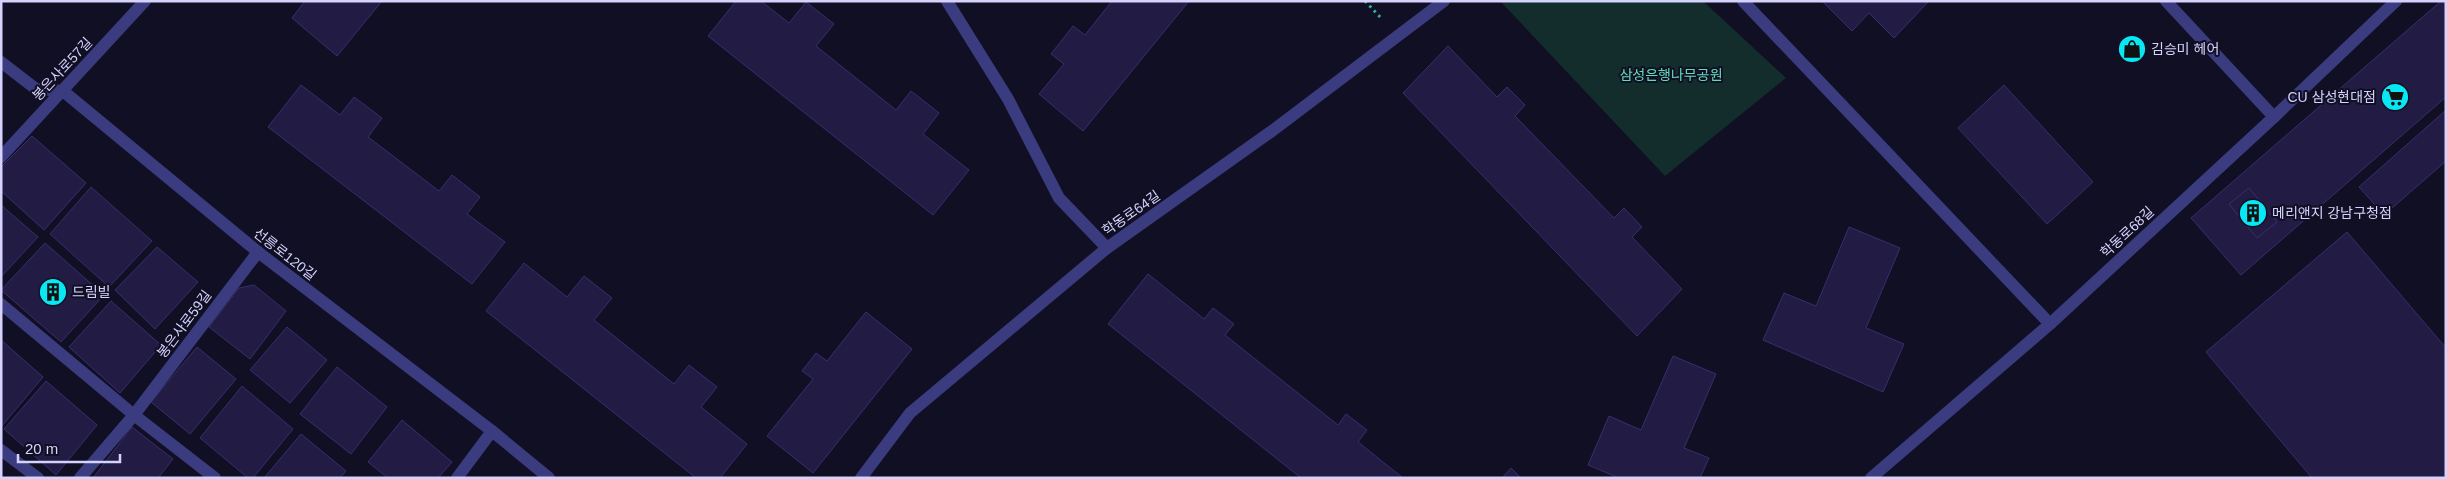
<svg xmlns="http://www.w3.org/2000/svg" width="2447" height="479" viewBox="0 0 2447 479" font-family="Helvetica,'Noto Sans KR',sans-serif">
  <rect width="100%" height="100%" fill="#110f23"/>
  <!-- green -->
  <polygon fill="#122d2b" points="1500,1 1703,1 1786,78 1665,176"/>
  <!-- building -->
  <g fill="#221b43" stroke="#382e6e">
    <polygon points="305,1 382,1 337,56 292,18"/>
    <polygon points="736,1 761,1 789,23 806,2 834,24 816,46 896,110 911,91 939,113 923,134 969,170 933,215 708,36"/>
    <polygon points="1112,1 1189,1 1083,131 1039,94 1064,64 1051,54 1073,26 1085,35"/>
    <polygon points="1822,1 1929,1 1894,38 1869,13 1852,31"/>
    <polygon points="2441,1 2446,1 2446,97 2241,275 2191,218"/>
    <polygon points="1448,46 1497,97 1507,87 1525,105 1515,116 1614,218 1624,208 1642,227 1632,237 1682,289 1637,336 1403,93"/>
    <polygon points="301,85 340,115 354,97 382,118 368,137 439,191 452,175 480,197 467,214 505,242 472,284 268,127"/>
    <polygon points="2004,85 2093,182 2047,224 1958,128"/>
    <polygon points="2446,110 2446,161 2384,215 2359,187"/>
    <polygon points="32,136 86,183 44,230 1,191 1,167"/>
    <polygon points="91,187 152,241 109,287 50,234"/>
    <polygon points="2249,188 2277,222 2257,238 2229,204"/>
    <polygon points="1,205 38,237 1,277"/>
    <polygon points="1849,227 1900,248 1866,328 1904,344 1883,392 1763,340 1784,293 1816,306"/>
    <polygon points="2347,232 2446,348 2446,478 2312,478 2206,352"/>
    <polygon points="45,243 104,295 61,342 1,290"/>
    <polygon points="157,247 198,282 155,329 115,290"/>
    <polygon points="524,263 567,297 584,276 612,298 594,320 674,384 689,365 717,387 701,407 747,444 720,478 696,478 486,311"/>
    <polygon points="1148,274 1204,319 1213,308 1234,324 1225,335 1338,425 1346,414 1367,430 1358,442 1403,478 1301,478 1108,324"/>
    <polygon points="254,285 286,311 250,359 209,327 239,288"/>
    <polygon points="111,301 161,345 120,393 69,347"/>
    <polygon points="866,312 912,349 813,473 767,436 813,379 802,371 816,353 827,361"/>
    <polygon points="287,327 327,360 290,403 250,370"/>
    <polygon points="1,340 43,377 1,427"/>
    <polygon points="197,347 236,379 190,434 151,402"/>
    <polygon points="1673,356 1716,374 1684,448 1709,458 1700,478 1619,478 1588,465 1609,416 1641,430"/>
    <polygon points="337,367 387,407 351,454 300,414"/>
    <polygon points="46,381 97,425 56,475 4,429"/>
    <polygon points="242,386 293,429 253,478 248,478 200,438"/>
    <polygon points="402,420 452,462 438,478 388,478 368,462"/>
    <polygon points="132,427 173,459 158,478 93,478"/>
    <polygon points="301,434 346,471 340,478 264,478"/>
    <polygon points="1511,468 1521,478 1502,478"/>
  </g>
  <g fill="none" stroke-linecap="round" stroke-linejoin="round">
    <!-- path -->
    <polyline stroke="#32b1a4" stroke-width="3" stroke-dasharray="2.5 4" stroke-linecap="butt" points="1365,1 1382,19"/>
    <!-- lane -->
    <g stroke="#3b3b80" stroke-width="12">
      <polyline points="947,1 1008,99 1059,198 1107,248"/>
      <polyline points="1743,1 2050,324"/>
      <polyline points="1,304 134,415 215,478"/>
      <polyline points="80,478 134,415 258,252"/>
    </g>
    <!-- street -->
    <g stroke="#3b3b80" stroke-width="12">
      <polyline points="2166,1 2274,117"/>
      <polyline points="1,62 36,89 63,91 258,252 492,431 549,478"/>
      <polyline points="1,157 145,1"/>
      <polyline points="1,450 38,478"/>
      <polyline points="457,478 492,431"/>
      <polyline points="861,478 910,413 1107,248 1272,131 1444,1"/>
      <polyline points="1871,478 2050,324 2274,117 2396,1"/>
    </g>
  </g>
  <!-- icons -->
  <defs>
    <symbol id="shop-disc" viewBox="-11 -11 22 22"><circle r="9.5" fill="#07e7f4" stroke="#110f23"/><path d="M-5-2.5h2.3a2.7 3.5 0 0 1 5.4 0H5L5.5 6h-11ZM-1.5-2.5h3a1.5 2.3 0 0 0-3 0Z" fill="#111"/></symbol>
    <symbol id="supermarket-disc" viewBox="-11 -11 22 22"><circle r="9.5" fill="#07e7f4" stroke="#110f23"/><path d="M-6-5.5h2.5l.6 2H6L4.5 2H-2.5L-4.4-4H-6ZM-1.5 3.2a1.3 1.3 0 1 0 .1 0ZM3 3.2a1.3 1.3 0 1 0 .1 0Z" fill="#111"/></symbol>
    <symbol id="building-disc" viewBox="-11 -11 22 22"><circle r="9.5" fill="#07e7f4" stroke="#110f23"/><path d="M-4-6H4V6H1V3H-1V6H-4ZM-2.5-4.3h1.7v1.8h-1.7ZM.8-4.3h1.7v1.8H.8ZM-2.5-1h1.7V.8h-1.7ZM.8-1h1.7V.8H.8Z" fill="#111"/></symbol>
  </defs>
  <g fill-rule="evenodd">
    <use href="#shop-disc" x="2116" y="33" width="32" height="32"/>
    <use href="#supermarket-disc" x="2379" y="81" width="32" height="32"/>
    <use href="#building-disc" x="2237" y="197" width="32" height="32"/>
    <use href="#building-disc" x="37" y="276" width="32" height="32"/>
  </g>
  <g text-anchor="middle" dominant-baseline="central" stroke-width="4" stroke-linejoin="round" paint-order="stroke">
    <!-- poi labels -->
    <g font-size="14" fill="#d5d2fe" stroke="#110f23" text-anchor="start">
      <text x="2151" y="49">김승미 헤어</text>
      <text x="2376" y="97" text-anchor="end">CU 삼성현대점</text>
      <text x="2272" y="213">메리앤지 강남구청점</text>
      <text x="72" y="292">드림빌</text>
    </g>
    <!-- street labels -->
    <g font-size="14" fill="#d5d2fe" stroke="#110f23">
      <text transform="translate(62 69) rotate(-47)">봉은사로57길</text>
      <text transform="translate(1131 213) rotate(-35)">학동로64길</text>
      <text transform="translate(2127 232) rotate(-43)">학동로68길</text>
      <text transform="translate(285 254) rotate(38)">선릉로120길</text>
      <text transform="translate(184 324) rotate(-53)">봉은사로59길</text>
    </g>
    <!-- park labels -->
    <g font-size="14" fill="#60dcb7" stroke="#110f23">
      <text x="1671" y="75">삼성은행나무공원</text>
    </g>
  </g>
  <!-- border -->
  <rect width="2447" height="479" fill="none" stroke="#d5d2fe" stroke-width="5"/>
  <!-- scale -->
  <path d="M18 454v8h102v-8" fill="none" stroke="#d5d2fe" stroke-width="2.5"/>
  <text x="25" y="454" font-size="15" fill="#d5d2fe" stroke="#110f23" stroke-width="4" paint-order="stroke">20 m</text>
</svg>
